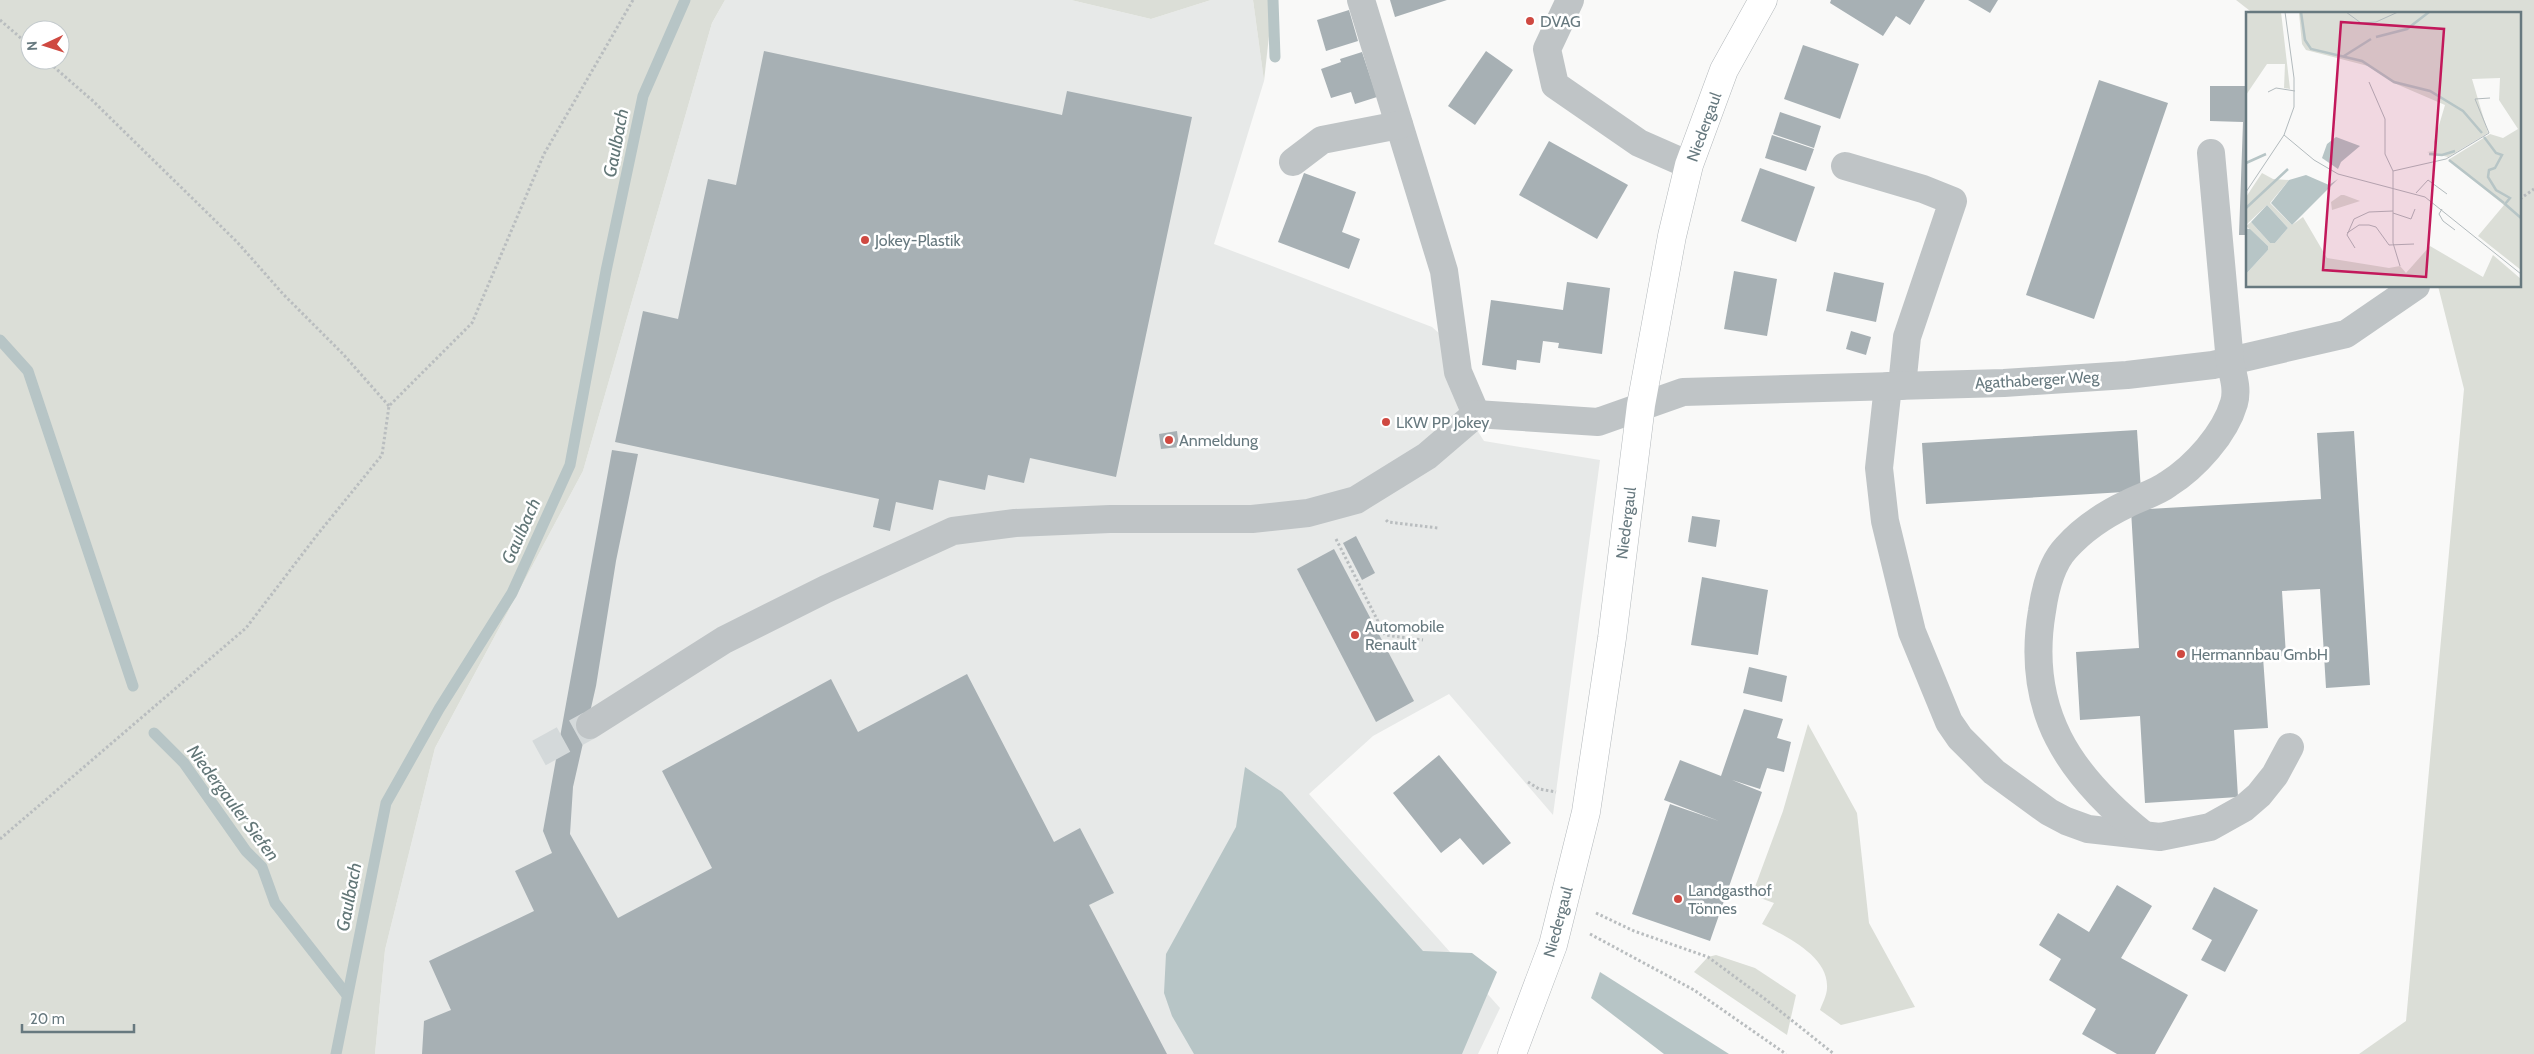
<svg xmlns="http://www.w3.org/2000/svg" width="2534" height="1054" viewBox="0 0 2534 1054" font-family="Cabin,sans-serif">
  <rect width="100%" height="100%" fill="#f9f9f8"/>
  <!-- built -->
  <polygon fill="#e7e9e8" points="725,0 1071,0 1151,19 1211,0 1253,0 1264,81 1214,244 1432,327 1440,334 1455,396 1484,441 1600,460 1553,815 1449,694 1373,736 1309,794 1500,1008 1478,1054 375,1054 385,950 435,748 583,471 712,23"/>
  <!-- green -->
  <g fill="#dbded7" fill-rule="evenodd">
    <path d="M0 0H725L712 23 583 471 435 748 385 950 375 1054H0ZM30 30H60V60H30Z"/>
    <polygon points="1071,0 1211,0 1151,19"/>
    <polygon points="1253,0 1273,0 1264,81"/>
    <polygon points="2236,0 2534,0 2534,1054 2359,1054 2406,1021 2464,389 2438,286 2520,286 2520,14 2254,14"/>
    <path d="M1808 724 1857 813 1869 923 1915 1007 1841 1025 1820 1010C1822 1004 1827 995 1827 988 1829 956 1785 936 1762 924L1774 903 1752 895 1783 811Z"/>
    <polygon points="1716,955 1755,968 1796,995 1787,1035 1694,972 1708,957"/>
  </g>
  <!-- water -->
  <g fill="#b7c5c6">
    <polygon points="1245,767 1282,792 1423,951 1472,953 1497,972 1462,1054 1194,1054 1172,1016 1164,993 1166,954 1236,827"/>
    <polygon points="1600,972 1729,1054 1664,1054 1591,998"/>
  </g>
  <g fill="none" stroke-linecap="round" stroke-linejoin="round">
    <!-- stream -->
    <g stroke="#b7c5c6" stroke-width="11">
      <polyline points="1273,0 1275,57"/>
      <polyline points="0,340 28,371 133,686"/>
      <polyline points="154,733 184,763 246,851 262,867 275,903 347,995"/>
      <polyline points="336,1054 386,803 439,709 512,593 570,465 606,271 643,96 685,0"/>
    </g>
  </g>
  <!-- building -->
  <g fill="#a7b0b4">
    <polygon points="1390,0 1447,0 1395,17"/>
    <polygon points="1831,0 1925,0 1910,25 1896,16 1883,36 1830,3"/>
    <polygon points="1968,0 1998,0 1990,13"/>
    <polygon points="1349,10 1358,41 1326,51 1317,20"/>
    <polygon points="1803,45 1859,64 1840,119 1784,99"/>
    <polygon points="764,51 1062,115 1067,91 1192,117 1116,477 1030,458 1024,483 988,475 985,490 939,480 933,510 896,502 890,531 873,527 879,499 615,442 643,311 678,319 708,179 736,185"/>
    <polygon points="1486,51 1513,70 1475,125 1448,106"/>
    <polygon points="1362,52 1377,97 1355,104 1351,92 1331,98 1321,69 1341,62 1340,59"/>
    <polygon points="2099,80 2168,103 2094,319 2026,295"/>
    <polygon points="2210,86 2248,86 2248,235 2239,235 2243,122 2210,121"/>
    <polygon points="1780,112 1821,126 1814,148 1773,134"/>
    <polygon points="1772,135 1814,149 1806,171 1765,158"/>
    <polygon points="1549,141 1628,185 1597,239 1519,195"/>
    <polygon points="1760,168 1815,187 1796,242 1741,221"/>
    <polygon points="1304,173 1356,192 1342,232 1360,239 1349,269 1278,242"/>
    <polygon points="1734,271 1777,279 1767,336 1724,329"/>
    <polygon points="1834,272 1884,283 1876,322 1826,311"/>
    <polygon points="1567,282 1610,288 1602,354 1558,348 1559,343 1543,341 1540,363 1517,360 1516,370 1482,365 1491,300 1563,310"/>
    <polygon points="1851,331 1871,337 1866,355 1846,349"/>
    <polygon points="2137,430 2141,491 1926,504 1922,443"/>
    <polygon points="1177,431 1179,447 1161,449 1159,434"/>
    <polygon points="2354,431 2370,685 2326,688 2320,589 2282,591 2286,656 2263,657 2268,728 2234,730 2238,797 2145,803 2140,716 2080,720 2076,652 2139,648 2131,510 2321,499 2317,433"/>
    <polygon points="612,450 638,454 616,561 596,686 573,787 570,834 618,918 712,868 662,771 831,679 858,732 967,674 1054,842 1080,828 1114,893 1089,905 1167,1054 422,1054 424,1021 451,1010 429,961 534,911 515,871 552,853 543,831"/>
    <polygon points="1692,516 1720,520 1716,547 1688,542"/>
    <polygon points="1356,536 1375,573 1362,580 1343,543"/>
    <polygon points="1334,549 1414,701 1376,722 1297,569"/>
    <polygon points="1702,577 1768,590 1758,655 1691,645"/>
    <polygon points="1749,667 1787,676 1782,702 1743,693"/>
    <polygon points="1744,709 1783,719 1777,738 1791,742 1784,772 1767,768 1760,789 1732,780 1762,792 1710,941 1632,914 1670,804 1719,821 1664,800 1680,760 1721,776"/>
    <polygon points="1439,755 1511,843 1483,865 1460,838 1441,853 1393,793"/>
    <polygon points="2117,885 2152,906 2121,958 2188,995 2155,1054 2117,1054 2082,1034 2096,1009 2049,980 2061,959 2039,945 2058,913 2089,932"/>
    <polygon points="2214,887 2258,910 2225,972 2201,960 2212,940 2192,929"/>
  </g>
  <g fill="none" stroke-linecap="round" stroke-linejoin="round">
    <!-- minor-tunnel -->
    <polyline stroke="#d4d9da" stroke-width="28" stroke-dasharray="28 14" stroke-linecap="butt" points="539,753 590,725"/>
    <defs>
      <polyline id="major" points="1512,1054 1553,945 1586,812 1612,638 1641,405 1672,236 1689,165 1724,70 1763,0"/>
    </defs>
    <!-- major casing -->
    <use href="#major" stroke="#b3b8bb" stroke-width="29"/>
    <!-- path -->
    <g stroke="#b9bdbf" stroke-width="3" stroke-dasharray="2.5 2.5" stroke-linecap="butt">
      <polyline points="0,20 30,46"/>
      <polyline points="46,60 93,101 238,243 283,294 343,354 389,406"/>
      <polyline points="2520,199 2534,189"/>
      <polyline points="1386,520 1388,522 1438,528"/>
      <polyline points="1336,539 1385,635 1423,640"/>
      <polyline points="1528,782 1539,789 1556,792"/>
      <polyline points="0,839 246,628 317,535 382,455 389,406 472,323 544,154 633,0"/>
      <polyline points="1596,913 1634,931 1708,957 1765,999 1834,1054"/>
      <polyline points="1590,934 1694,990 1786,1054"/>
    </g>
    <!-- minor -->
    <g stroke="#bfc4c6" stroke-width="28">
      <polyline points="1361,0 1444,271 1458,372 1476,414"/>
      <polyline points="1570,0 1547,49 1555,85 1639,143 1689,165"/>
      <polyline points="1293,162 1322,140 1399,125"/>
      <polyline points="1845,166 1923,189 1953,201 1907,337 1902,386"/>
      <polyline points="1888,386 1879,468 1885,521 1912,632 1949,722 1960,738 1994,772 2049,812 2066,821 2088,829 2160,837 2210,827 2244,808 2259,795 2275,775 2290,747"/>
      <polyline points="590,725 724,640 826,589 953,531 1015,523 1110,519 1252,519 1308,513 1356,500 1427,456 1476,414 1598,422 1683,392 2004,383 2127,375 2213,365 2346,334 2416,286"/>
      <path d="M2144 835C2069 775 2025 711 2042 611 2045 590 2051 564 2066 548 2082 530 2106 514 2127 504 2140 497 2156 493 2168 484 2195 467 2225 434 2234 403 2238 389 2233 375 2230 362L2211 153"/>
    </g>
    <!-- major -->
    <use href="#major" stroke="#fff" stroke-width="28"/>
  </g>
  <!-- markers -->
  <g fill="#cf4941" stroke="#fff" stroke-width="2">
    <circle cx="1530" cy="21" r="5"/>
    <circle cx="865" cy="240" r="5"/>
    <circle cx="1386" cy="422" r="5"/>
    <circle cx="1169" cy="440" r="5"/>
    <circle cx="1355" cy="635" r="5"/>
    <circle cx="2181" cy="654" r="5"/>
    <circle cx="1678" cy="899" r="5"/>
  </g>
  <g text-anchor="middle" dominant-baseline="central" stroke-width="5" stroke-linejoin="round" paint-order="stroke">
    <!-- poi labels -->
    <g font-size="16" fill="#67797f" stroke="#fff" text-anchor="start">
      <text x="1540" y="21">DVAG</text>
      <text x="875" y="240">Jokey-Plastik</text>
      <text x="1396" y="422">LKW PP Jokey</text>
      <text x="1179" y="440">Anmeldung</text>
      <text x="1365" y="626">Automobile<tspan x="1365" dy="18">Renault</tspan></text>
      <text x="2191" y="654">Hermannbau GmbH</text>
      <text x="1688" y="890">Landgasthof<tspan x="1688" dy="18">Tönnes</tspan></text>
    </g>
    <!-- street labels -->
    <g font-size="16" fill="#67797f" stroke="#fff">
      <text transform="translate(1704 127) rotate(-70)">Niedergaul</text>
      <text transform="translate(2037 380) rotate(-3)">Agathaberger Weg</text>
      <text transform="translate(1626 523) rotate(-83)">Niedergaul</text>
      <text transform="translate(1558 922) rotate(-75)">Niedergaul</text>
    </g>
    <!-- water labels -->
    <g font-size="18" font-style="italic" fill="#637778" stroke="#fff">
      <text transform="translate(616 143) rotate(-79)">Gaulbach</text>
      <text transform="translate(521 531) rotate(-66)">Gaulbach</text>
      <text transform="translate(233 803) rotate(53)">Niedergauler Siefen</text>
      <text transform="translate(349 897) rotate(-79)">Gaulbach</text>
    </g>
  </g>
  <!-- overview -->
  <g transform="translate(2246 12)">
    <rect width="275" height="275" fill="#f9f9f8"/>
    <path d="M0 0H35L44 77 38 76 39 52H21L0 83ZM42 0H275V258L232 224 258 193 202 148 244 122 257 126 272 117 253 88 254 66 226 67 242 121 202 145 181 140 190 139 188 130 199 93 148 71 122 54 60 38 56 32 53 1ZM16 161 27 167 43 168 24 191 46 213 57 205 81 246 143 256 154 254 160 261 184 234 237 265 247 243 275 267V275H0V262L22 238V234L0 214 5 210 24 231H29L42 216 21 193 0 213V185ZM95 183H98L114 189 86 198 85 190Z" fill="#dbded7"/>
    <path d="M90 125 114 134 95 150 92 157 76 146 81 132ZM60 163 83 173 92 167 46 213 25 191 43 168ZM21 193 42 216 29 231H24L5 210ZM0 217H4L22 234V238L0 262Z" fill="#b7c5c6"/>
    <path fill="none" stroke="#b7c5c6" stroke-width="2.5" d="M55 0 59 28 65 37 116 49 148 70 184 79 217 99 236 121M130 25 161 17 183 0M98 44 125 27M238 125 250 141 256 143 249 156 243 158 242 165 250 178 264 186 259 192 275 206M183 142 196 143 209 139M203 148 258 191M0 151 20 142M0 196 42 157"/>
    <path fill="none" stroke="#b2babd" stroke-width="1" d="M100 0 115 11 130 10 152 0M123 70 139 107V142L147 159V231L154 254M22 80 30 76 49 79M38 123 68 148 92 162 179 185 275 262M147 159 200 147 243 121 229 87 244 86M0 180 38 123 48 95V66L39 0M170 181 182 168 201 182M196 197 193 202 197 209 209 218M147 201 165 207 169 197M101 221 113 213H123L130 215 143 233 168 232M109 236 101 223 108 207 123 200 147 199"/>
    <path fill="#c2185b" fill-opacity="0.15" stroke="#c2185b" stroke-width="2.5" d="M95 10 198 17 180 265 77 258Z"/>
    <rect width="275" height="275" fill="none" stroke="#67797f" stroke-width="2.5"/>
  </g>
  <!-- north arrow -->
  <g transform="translate(45 45) rotate(266)"><circle r="24" fill="#ffffff" stroke="#c2c9cc"/>
  <path d="M0-4L9 19L0 12L-9 19Z" fill="#cf4941"/>
  <text y="-8" font-size="14" font-weight="bold" text-anchor="middle" fill="#67797f">N</text>
  </g>
  <!-- scale -->
  <path d="M22 1024v8h112v-8" fill="none" stroke="#67797f" stroke-width="2.5"/>
  <text x="30" y="1024" font-size="15" fill="#67797f" stroke="#ffffff" stroke-width="4" paint-order="stroke">20 m</text>
</svg>
